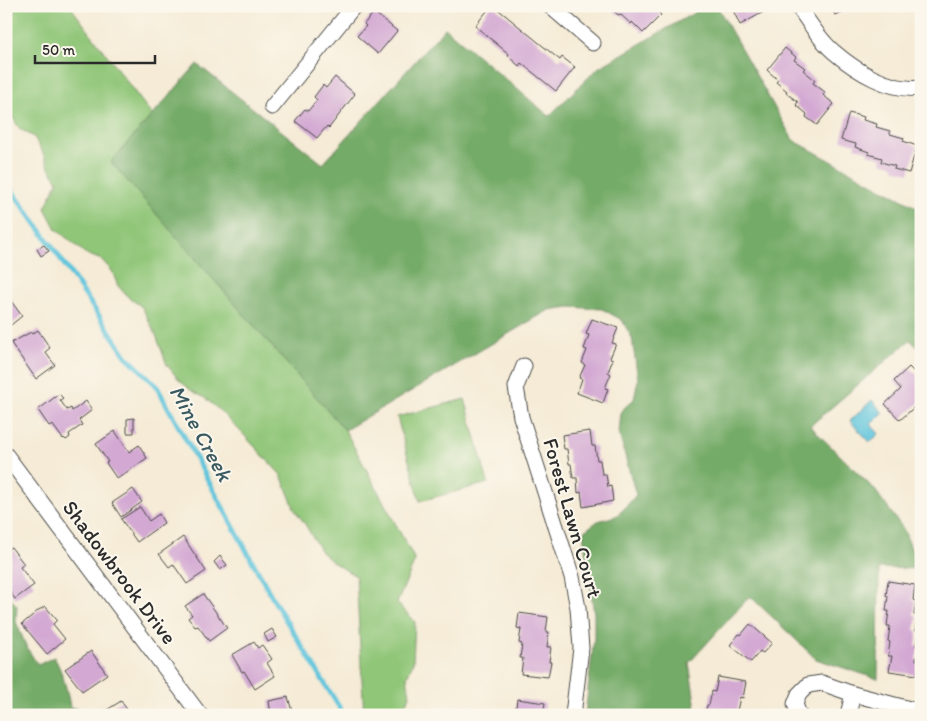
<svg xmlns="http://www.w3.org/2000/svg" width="927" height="721" viewBox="0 0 927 721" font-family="Itim,sans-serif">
  <rect width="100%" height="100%" fill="#fbf7ec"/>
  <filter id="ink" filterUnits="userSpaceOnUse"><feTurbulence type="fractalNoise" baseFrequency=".02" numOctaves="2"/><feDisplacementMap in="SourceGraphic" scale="10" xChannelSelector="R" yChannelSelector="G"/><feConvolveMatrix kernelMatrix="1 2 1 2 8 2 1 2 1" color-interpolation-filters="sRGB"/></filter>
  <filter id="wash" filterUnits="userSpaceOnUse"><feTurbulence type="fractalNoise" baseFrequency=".0096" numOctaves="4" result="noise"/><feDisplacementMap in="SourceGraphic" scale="20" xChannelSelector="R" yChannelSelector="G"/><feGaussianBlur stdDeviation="1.12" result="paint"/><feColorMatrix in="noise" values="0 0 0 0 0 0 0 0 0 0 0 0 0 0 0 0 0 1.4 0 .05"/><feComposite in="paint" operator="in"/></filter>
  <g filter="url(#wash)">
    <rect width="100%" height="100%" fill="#f5ebd6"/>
    <!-- green -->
    <g fill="#90c678" stroke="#5e7852">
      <polygon points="6,6 70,6 152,115 111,162 345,430 415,560 397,603 415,622 413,662 407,677 410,696 398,715 364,715 356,576 334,563 321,552 305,524 295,510 281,475 244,435 219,410 205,398 192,391 180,381 167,365 156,335 142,307 128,297 118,286 112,271 102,260 86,254 56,229 45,208 58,181 49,168 43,153 34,137 20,129 10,114 6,113"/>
      <polygon points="465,399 488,483 420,501 397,417"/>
    </g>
    <!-- forest -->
    <g fill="#74ab68" stroke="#506b4a">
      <polygon points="706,6 717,6 793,140 921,210 921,350 910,340 810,426 875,490 904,530 919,569 879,568 878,679 816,659 750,596 689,663 697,715 585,715 594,638 594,614 583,532 598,521 616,516 624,509 636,495 619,434 621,411 634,399 638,380 632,338 622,320 602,309 570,307 549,310 345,430 111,162 197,64 323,164 445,28 549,116 598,68"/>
      <path d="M6 593 17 606 16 622 27 648 38 665 54 657C63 673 67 689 70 707L93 713 91 715H6Z"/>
    </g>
    <!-- water -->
    <polygon fill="#5fc5dc" stroke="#457884" points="872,400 883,413 871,424 879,434 870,442 850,421"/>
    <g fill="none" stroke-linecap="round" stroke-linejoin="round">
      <!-- stream -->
      <polyline stroke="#5fc5dc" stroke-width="5" points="6,182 58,255 126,356 156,385 273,599 344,715"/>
    </g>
    <g id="blocks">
      <!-- building -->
      <g fill="#d3a9d3">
        <polygon points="491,6 494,6 560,60 562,57 575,67 556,91 521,63 519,66 508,56 509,54 475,26"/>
        <polygon points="609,6 653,6 661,15 643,33 632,22 631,24 620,14 618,15"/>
        <polygon points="731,6 768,6 769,9 740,25"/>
        <polygon points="831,6 853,6 835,15"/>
        <polygon points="374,12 397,31 378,54 357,36 366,26 364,24"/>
        <polygon points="785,48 796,57 794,60 805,68 803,70 815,80 813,83 825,92 823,95 834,104 817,125 806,117 807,114 796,105 798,102 786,93 787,91 776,82 778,80 767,70"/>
        <polygon points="335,77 355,94 329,128 327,126 317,138 295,121 305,109 308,111 317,100 314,97 323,85 326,88"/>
        <polygon points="849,113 864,117 863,120 877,124 876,127 890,131 890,134 904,138 903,141 917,146 909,173 894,169 895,166 881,162 882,158 868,154 869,152 855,147 856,144 841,140"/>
        <polygon points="44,245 49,251 41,256 37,249"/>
        <polygon points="6,300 8,303 11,301 22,316 6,329"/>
        <polygon points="592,319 618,328 612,343 616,344 610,358 613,359 608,372 611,374 605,388 608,389 603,403 577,393 582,379 579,378 585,365 582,363 587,350 584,349 589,335 586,334"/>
        <polygon points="38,330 50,348 45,352 55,365 36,379 11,343 31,332 32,334"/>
        <polygon points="909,367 921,379 921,401 900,420 885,404 901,389 894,381"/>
        <polygon points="59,394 63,398 60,400 67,410 71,408 72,411 86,401 92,410 79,420 82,425 69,434 70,437 66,440 64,438 63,439 52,424 49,426 38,410"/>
        <polygon points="134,418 134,433 127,433 127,419"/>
        <polygon points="115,431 129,452 139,445 147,458 117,479 106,463 108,462 96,444"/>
        <polygon points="590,431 592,446 595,446 597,460 600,460 602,474 606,474 608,487 611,486 613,501 583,507 581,492 578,493 577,478 573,478 571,464 569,464 567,449 564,449 562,435"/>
        <polygon points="133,489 142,502 121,517 112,503"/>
        <polygon points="140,507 149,521 159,514 164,523 137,542 121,519"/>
        <polygon points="183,537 206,571 187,584 173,564 169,567 159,554"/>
        <polygon points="6,546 8,549 11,547 24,564 20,567 34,585 15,599 6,587"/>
        <polygon points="220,556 227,565 220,570 214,562"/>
        <polygon points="888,581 915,585 913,600 916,601 914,615 917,616 915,630 918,631 916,646 919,646 916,660 919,661 917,675 889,671 892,656 888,656 890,642 888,641 890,626 887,626 889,611 886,611 888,596 886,596"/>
        <polygon points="203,594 227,628 209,641 198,626 195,627 188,618 192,615 185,606"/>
        <polygon points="45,606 57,620 53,624 65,639 47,654 22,624 40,609 41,609"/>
        <polygon points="519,613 548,617 546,632 549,632 547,647 551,647 549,662 551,662 548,677 521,674 523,658 520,658 522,644 519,643 521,629 517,628"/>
        <polygon points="750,624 772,643 763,653 760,651 751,662 730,645 739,634 741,635"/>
        <polygon points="272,629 277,637 268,642 264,634"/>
        <polygon points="254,642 258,648 262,645 272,659 267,663 275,676 255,689 244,671 242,672 232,655"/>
        <polygon points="91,651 107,674 82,691 65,669"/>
        <polygon points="718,677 746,682 743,698 740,697 737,711 734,710 733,715 705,715 707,705 709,705 712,691 715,692"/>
        <polygon points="288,697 293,715 271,715 269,701"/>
        <polygon points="517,699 545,703 543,715 515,715"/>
        <polygon points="121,701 131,715 99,715"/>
      </g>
    </g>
  </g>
  <g filter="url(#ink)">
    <use href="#blocks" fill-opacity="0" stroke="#494845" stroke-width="1"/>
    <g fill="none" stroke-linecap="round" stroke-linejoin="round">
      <defs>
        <g id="minor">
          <polyline points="550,6 593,43"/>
          <path d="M798 6C807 20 822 42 834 52 856 71 890 92 921 88"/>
          <polyline points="272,107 354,6"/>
          <polyline points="524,366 516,387 521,417 572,577 578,608 581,648 573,715"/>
          <polyline points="6,455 200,715"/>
          <polyline points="799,715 795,704 799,694 808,685 822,683 853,694 921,712"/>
          <polyline points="848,715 853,694"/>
        </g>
      </defs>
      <!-- minor casing -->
      <use href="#minor" stroke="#494845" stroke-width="17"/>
      <!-- minor -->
      <use href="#minor" stroke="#fff" stroke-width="15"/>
    </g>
  </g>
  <g text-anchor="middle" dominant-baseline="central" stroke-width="4" stroke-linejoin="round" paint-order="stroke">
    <!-- street labels -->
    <g font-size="21" fill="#2b2b2b" stroke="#fbf7ec">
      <text transform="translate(573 518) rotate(74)">Forest Lawn Court</text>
      <text transform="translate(120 572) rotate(53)">Shadowbrook Drive</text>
    </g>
    <!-- water labels -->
    <g font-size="22" font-style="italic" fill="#3b5960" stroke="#fbf7ec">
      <text transform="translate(201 433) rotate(61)">Mine Creek</text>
    </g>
  </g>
  <!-- margin -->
  <rect width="927" height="721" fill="none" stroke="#fbf7ec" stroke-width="25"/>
  <!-- scale -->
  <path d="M35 55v8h120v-8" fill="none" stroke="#2b2b2b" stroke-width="2.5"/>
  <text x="42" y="55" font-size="15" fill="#2b2b2b" stroke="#fbf7ec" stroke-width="4" paint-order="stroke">50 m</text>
</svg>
